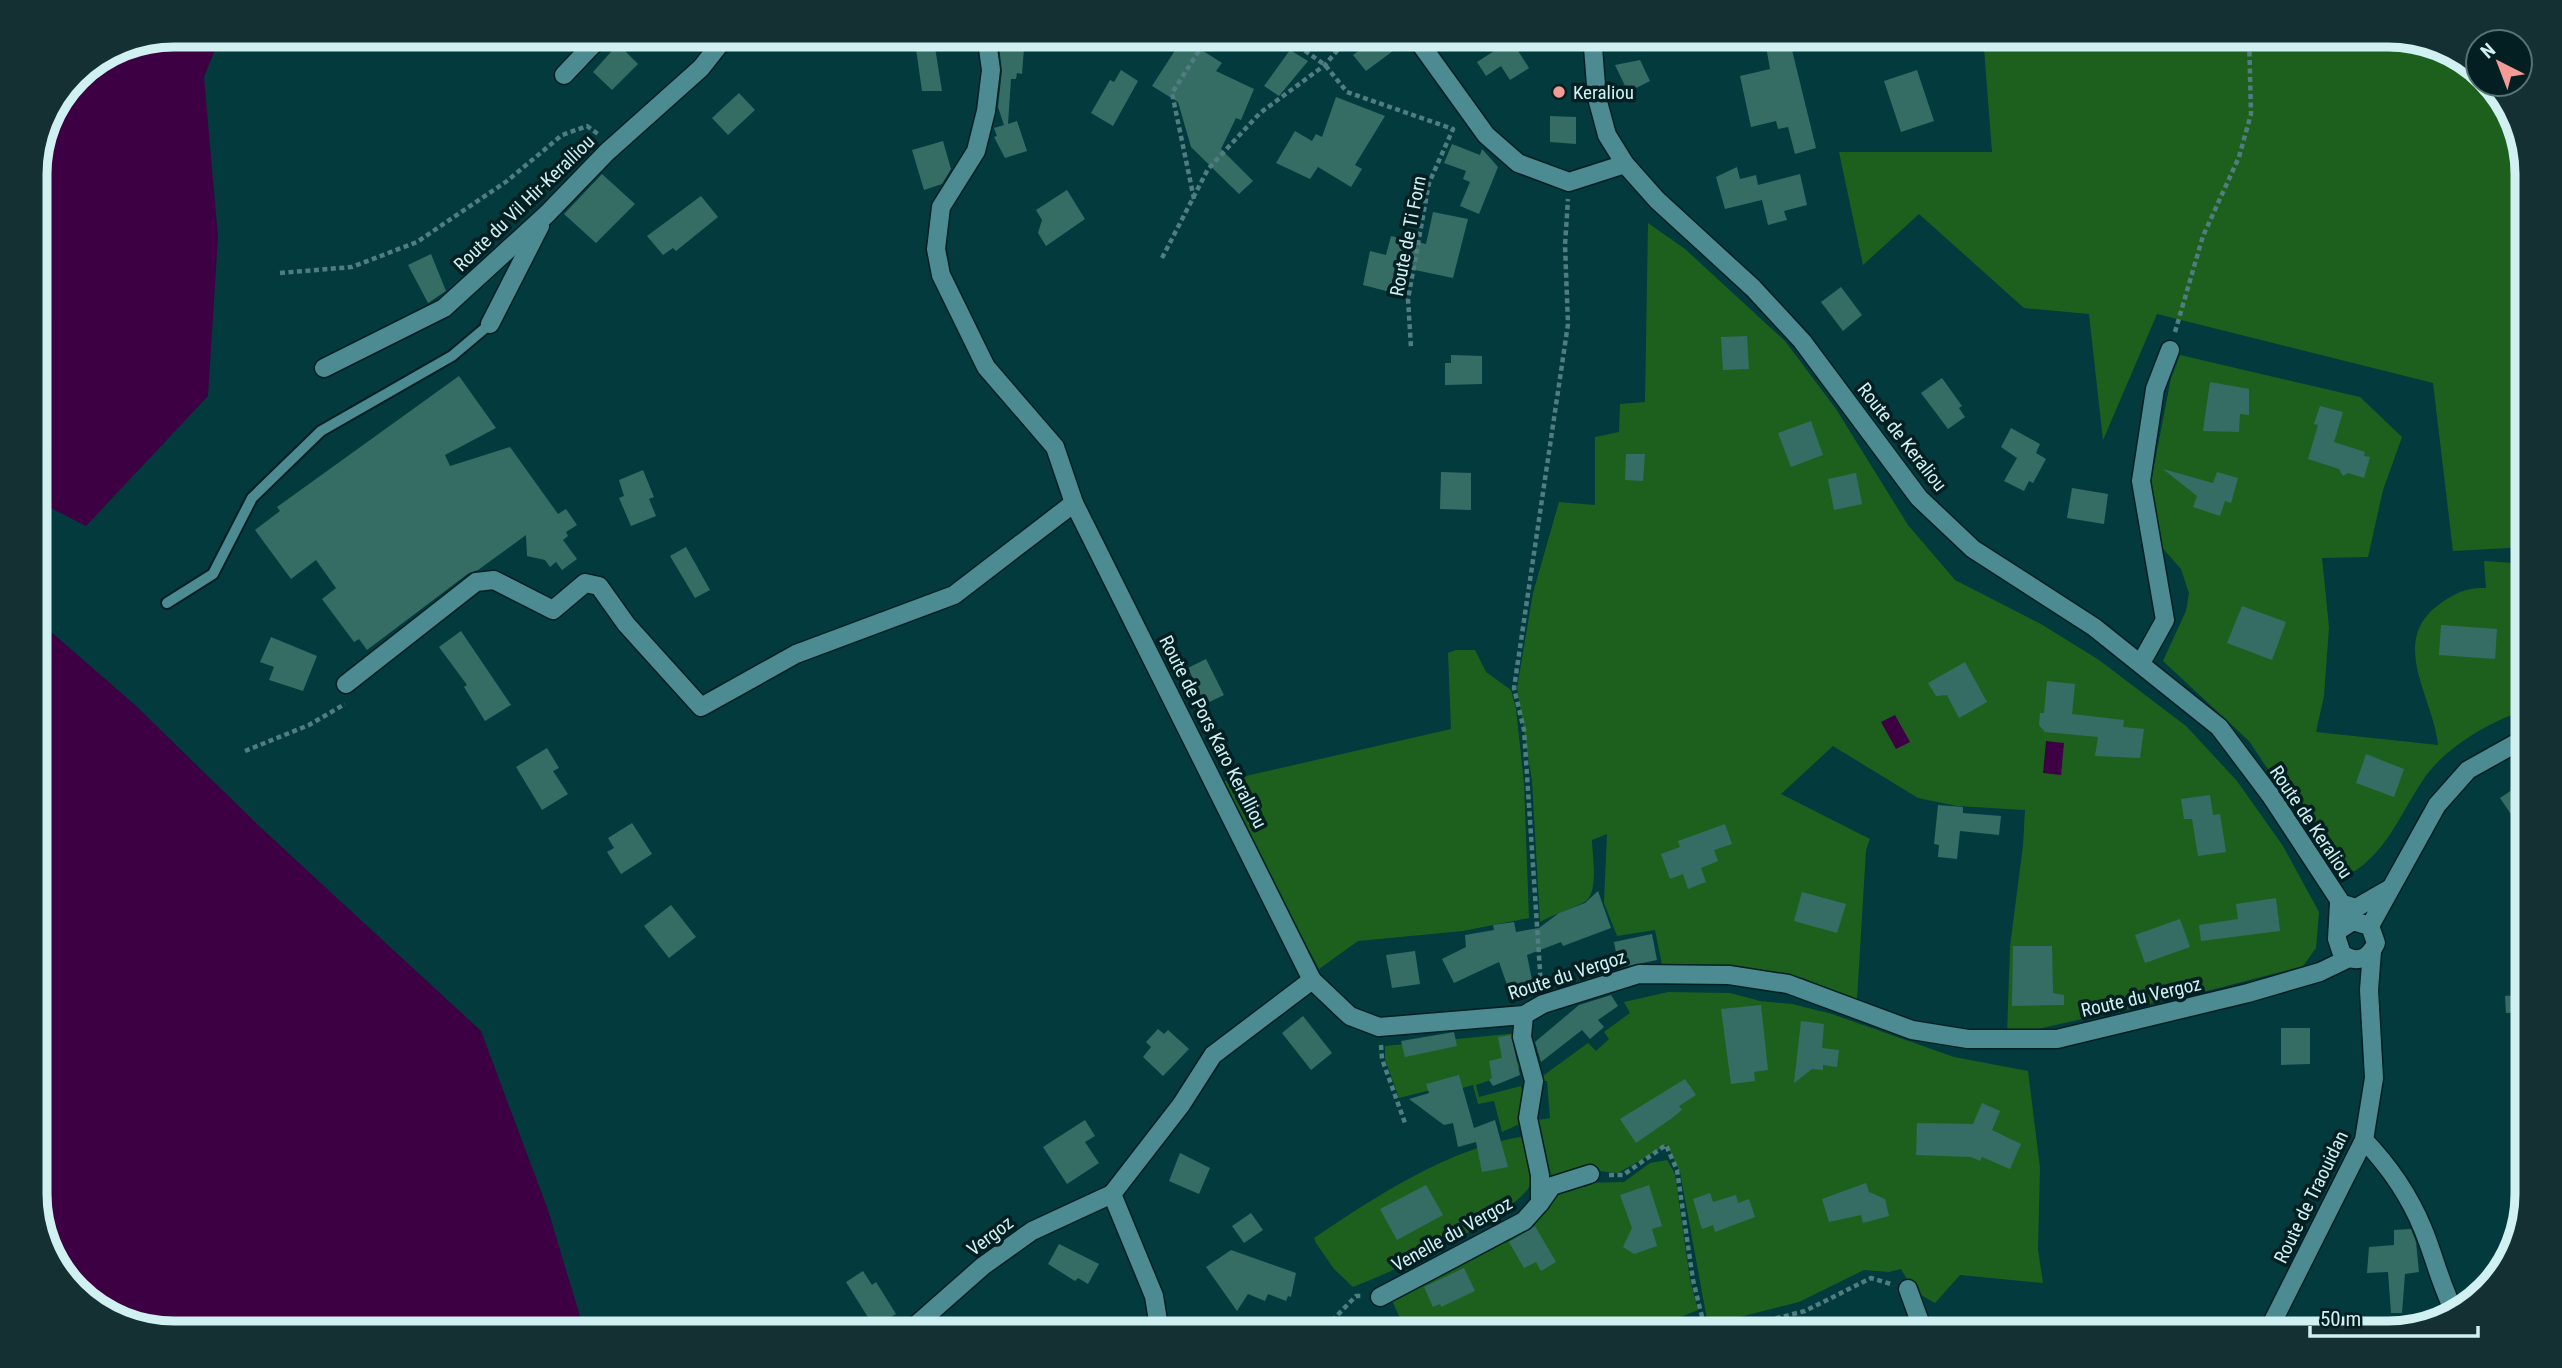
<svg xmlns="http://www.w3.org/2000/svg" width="2562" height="1368" viewBox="0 0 2562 1368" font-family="'Roboto Condensed',sans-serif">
  <rect width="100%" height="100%" fill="#033a3e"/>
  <!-- green -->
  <g fill="#1d601e">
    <polygon points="1983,35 2387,35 2449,50 2478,75 2478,84 2489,84 2504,97 2527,166 2527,547 2453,551 2433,383 2157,314 2103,440 2089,314 2024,308 1919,214 1863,265 1839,152 1992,152"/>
    <path d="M1648 223 1685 249 1785 341 1836 409 1908 525 1955 580 2041 624 2099 660 2186 726 2237 781 2283 846 2319 912 2316 948 2303 966 2215 989 2007 1036 2010 946 2023 846 2025 810 1957 806 1918 798 1833 746 1781 794 1870 839 1866 850 1857 1000 1803 978 1742 970 1662 965 1655 930 1617 936 1604 903 1607 834 1592 840C1592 854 1599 890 1586 901 1581 905 1550 916 1540 922L1532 781 1517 688 1533 593 1559 502 1595 505V437L1619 432 1620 404 1645 402Z"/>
    <path d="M2180 355 2360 397 2402 437 2383 490 2368 557 2322 558 2329 627 2324 696 2316 732 2438 745C2434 699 2389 643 2437 606 2453 594 2466 587 2486 588L2484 561 2527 564V710C2493 719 2446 747 2425 777 2400 813 2384 861 2341 878L2249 741 2163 661 2186 611 2189 593 2181 569 2159 544 2150 487 2171 378Z"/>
    <polygon points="1456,650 1475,650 1486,672 1511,690 1516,709 1524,783 1529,918 1463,931 1358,941 1319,969 1220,782 1451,729 1448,653"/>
    <polygon points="1668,992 1730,993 1760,1001 1792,1004 1832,1014 1954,1057 2028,1071 2040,1168 2038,1250 2043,1283 1960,1275 1935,1303 1914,1291 1901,1269 1889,1272 1864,1270 1799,1302 1708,1325 1680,1172 1667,1145 1618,1173 1587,1170 1546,1178 1538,1120 1550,1118 1547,1081 1538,1081 1540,1078 1588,1043 1596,1051 1609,1039 1604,1032 1630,1013 1624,1002"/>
    <polygon points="1518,1033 1521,1046 1505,1050 1507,1064 1524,1061 1524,1067 1495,1073 1496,1078 1476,1085 1479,1097 1521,1086 1526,1121 1502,1132 1494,1101 1478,1104 1473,1085 1445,1093 1443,1087 1399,1098 1385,1059 1385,1046"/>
    <path d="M1525 1136 1531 1184C1514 1218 1391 1272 1353 1287L1334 1269 1316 1243 1314 1238C1380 1194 1447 1149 1525 1136Z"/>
    <polygon points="1667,1160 1675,1174 1690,1280 1698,1310 1641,1333 1407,1333 1393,1303 1394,1296 1560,1191 1581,1183 1624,1182 1650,1163"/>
  </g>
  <!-- water -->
  <g fill="#3c0043">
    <polygon points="175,35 221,35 204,77 218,237 208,396 86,526 35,500 35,166 46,121 76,76 122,45"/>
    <polygon points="35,618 134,704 259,826 481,1031 548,1210 585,1333 175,1333 113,1318 59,1271 35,1203"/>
    <polygon points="1895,715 1910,742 1896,749 1881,722"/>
    <polygon points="2046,741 2064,743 2061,775 2043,773"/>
  </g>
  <!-- building -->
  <g fill="#356d65">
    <polygon points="914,35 933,35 942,91 922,91"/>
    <polygon points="1003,35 1025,35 1022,74 1017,73 1016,79 1011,79 1008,124 1017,121 1027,151 1005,158 994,137 997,136 994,128 1004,125 998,107 1002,71 999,47 1002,47"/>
    <polygon points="1356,35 1403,35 1405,42 1366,71 1353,55 1365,46"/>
    <polygon points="1764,35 1824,35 1824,42 1792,50 1816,148 1795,154 1788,127 1778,129 1776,121 1751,127 1740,76 1770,69"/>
    <polygon points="1183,38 1222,63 1216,71 1254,89 1241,120 1236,118 1221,149 1253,181 1239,194 1191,147 1178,102 1152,86"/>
    <polygon points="1511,40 1529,68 1510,80 1501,66 1486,76 1477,62"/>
    <polygon points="618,44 638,64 612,90 593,72"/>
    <polygon points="1290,50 1308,61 1279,96 1264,86"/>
    <polygon points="1640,60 1650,81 1628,92 1615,65"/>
    <polygon points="1121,70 1138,81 1113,126 1091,113 1110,80 1114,82"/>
    <polygon points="1917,70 1934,121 1901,132 1884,81"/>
    <polygon points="739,93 755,110 728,135 712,118"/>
    <polygon points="1336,97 1385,116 1355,165 1362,169 1351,187 1318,167 1310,179 1276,163 1295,131 1312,141 1316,134 1322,137"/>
    <polygon points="1550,116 1576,117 1576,144 1550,142"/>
    <polygon points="943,141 951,169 942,184 924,190 912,150"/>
    <polygon points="1452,144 1480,155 1482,149 1498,167 1479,214 1460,206 1470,182 1463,179 1466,171 1444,163"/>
    <polygon points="1737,167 1740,179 1756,175 1758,185 1800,174 1807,205 1784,211 1787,220 1768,225 1762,200 1725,209 1716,177"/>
    <polygon points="602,174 635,204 596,243 564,214"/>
    <polygon points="1067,190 1085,219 1046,246 1038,233 1042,220 1036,210"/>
    <polygon points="701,196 718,217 676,251 673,248 663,255 647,236"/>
    <polygon points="1433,212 1468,219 1453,278 1396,266 1390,292 1363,285 1370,251 1386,255 1391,236 1426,244"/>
    <polygon points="431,254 446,291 428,303 408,265"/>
    <polygon points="1841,287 1862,315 1843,331 1821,302"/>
    <polygon points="1747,336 1749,369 1723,370 1721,337"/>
    <polygon points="1451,355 1482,356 1482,384 1445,385 1445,363 1451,363"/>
    <polygon points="459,376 496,428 445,455 450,466 510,447 558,514 566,509 577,525 566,532 568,536 563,540 577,559 562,570 556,562 550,567 545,560 527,556 526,535 478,570 469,573 367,650 359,639 354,642 322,599 336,588 316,560 291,579 255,530 280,511 277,507"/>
    <polygon points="1942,378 1962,406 1959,408 1965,417 1948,429 1921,393"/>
    <polygon points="2210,382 2249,389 2249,415 2240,414 2239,432 2203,431"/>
    <polygon points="2320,406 2343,412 2334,442 2365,452 2364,456 2370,457 2364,478 2348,473 2343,476 2339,469 2308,459 2318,425 2314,424"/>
    <polygon points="1811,421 1823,455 1791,467 1778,433"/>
    <polygon points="2011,428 2040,444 2036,453 2046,459 2033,483 2029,481 2024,491 2004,481 2017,458 2001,447"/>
    <polygon points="1626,454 1645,454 1643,481 1625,480"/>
    <polygon points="2163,469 2213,483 2217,472 2238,478 2231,503 2225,501 2220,516 2193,507 2197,496"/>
    <polygon points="643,470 654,497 649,499 656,516 631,526 619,498 624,496 619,480"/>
    <polygon points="1441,472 1471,473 1471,510 1440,509"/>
    <polygon points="1856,473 1862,504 1834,510 1828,479"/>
    <polygon points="2072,488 2108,494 2104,524 2067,518"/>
    <polygon points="686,547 710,590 695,598 670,556"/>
    <polygon points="2242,606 2286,622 2272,660 2227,643"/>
    <polygon points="2441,625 2497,629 2495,659 2439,655"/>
    <polygon points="461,631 511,705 485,721 464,687 467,685 439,647"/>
    <polygon points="271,637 317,656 303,691 269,680 274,667 260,662"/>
    <polygon points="1206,659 1224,695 1205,704 1188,668"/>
    <polygon points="1965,662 1987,702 1959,718 1947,695 1936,696 1928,683"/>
    <polygon points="2047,681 2075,684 2072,714 2124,720 2123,727 2144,729 2140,758 2095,756 2098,737 2045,732 2039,725 2040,713 2044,713"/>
    <polygon points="547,748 559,768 553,771 568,794 542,810 516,767"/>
    <polygon points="2366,754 2404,769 2394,797 2356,783"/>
    <polygon points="2527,780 2527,838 2500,798"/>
    <polygon points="2210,795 2213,815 2220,814 2226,852 2198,856 2192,819 2184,819 2181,799"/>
    <polygon points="1938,805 1963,807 1963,813 2001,816 1999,835 1960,831 1957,859 1938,857 1939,845 1934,844"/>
    <polygon points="632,823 652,854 621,874 607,852 614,848 608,838"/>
    <polygon points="1725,824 1732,844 1714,850 1718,861 1701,868 1706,882 1688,889 1683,874 1670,879 1661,854 1680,847 1678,841"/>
    <polygon points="1598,891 1611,928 1563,946 1561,942 1527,955 1535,995 1512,999 1499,962 1454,983 1442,959 1466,947 1465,935 1494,930 1493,925 1514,922 1516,932 1539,928 1559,913 1585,903"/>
    <polygon points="1802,892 1846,904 1837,933 1794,921"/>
    <polygon points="2276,898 2280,931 2201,941 2199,925 2238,919 2236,904"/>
    <polygon points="671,905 696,937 669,958 644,926"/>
    <polygon points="2180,919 2190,947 2145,963 2135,935"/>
    <polygon points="1652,934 1657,960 1619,968 1614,942"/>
    <polygon points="2013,946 2052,946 2053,993 2064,995 2064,1005 2012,1006"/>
    <polygon points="1415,951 1420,984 1392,988 1386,955"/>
    <polygon points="2527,994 2527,1012 2506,1013 2505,996"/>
    <polygon points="1611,995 1618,1006 1598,1020 1604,1027 1590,1039 1582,1030 1541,1062 1535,1042 1579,1005"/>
    <polygon points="1761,1005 1768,1070 1754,1072 1755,1081 1731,1084 1721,1009"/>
    <polygon points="1303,1016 1332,1053 1311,1070 1282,1033"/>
    <polygon points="1801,1021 1824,1024 1822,1048 1839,1050 1837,1067 1823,1065 1823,1070 1812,1069 1794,1083"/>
    <polygon points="2281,1028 2310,1028 2310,1064 2281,1065"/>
    <polygon points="1158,1029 1164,1034 1168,1030 1189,1049 1163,1076 1143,1057 1151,1047 1146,1042"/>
    <polygon points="1454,1032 1457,1046 1405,1057 1401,1041"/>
    <polygon points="1511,1035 1520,1075 1493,1086 1489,1080 1492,1078 1489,1061 1502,1058 1498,1037"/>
    <polygon points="1459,1075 1474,1128 1495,1120 1508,1167 1482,1172 1476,1142 1458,1147 1453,1123 1444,1125 1409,1099 1429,1093 1426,1084"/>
    <polygon points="1685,1079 1696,1095 1679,1106 1682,1110 1672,1118 1636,1143 1620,1119"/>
    <polygon points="1982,1103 2000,1111 1992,1130 2021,1144 2010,1169 1982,1157 1980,1161 1971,1157 1916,1155 1917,1123 1973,1124"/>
    <polygon points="1085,1120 1095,1136 1085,1142 1099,1163 1067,1184 1043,1147"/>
    <polygon points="1180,1153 1210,1168 1199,1194 1169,1181"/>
    <polygon points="1866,1183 1869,1192 1885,1199 1889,1216 1863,1223 1861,1215 1829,1222 1822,1199"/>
    <polygon points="1426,1185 1443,1215 1397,1240 1380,1209"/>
    <polygon points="1649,1185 1662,1226 1652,1229 1657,1246 1634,1254 1623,1247 1632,1228 1620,1195"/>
    <polygon points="1710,1193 1713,1202 1736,1195 1738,1203 1749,1199 1755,1217 1715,1232 1713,1225 1702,1229 1693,1199"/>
    <polygon points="1251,1213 1263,1230 1244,1243 1232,1226"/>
    <polygon points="1535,1226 1556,1262 1541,1271 1536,1262 1524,1268 1509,1242"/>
    <polygon points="2411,1229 2416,1242 2419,1272 2405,1274 2402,1313 2391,1313 2388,1272 2367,1273 2369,1247 2394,1245 2394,1230"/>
    <polygon points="1059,1244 1099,1264 1088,1284 1078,1278 1075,1281 1048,1264"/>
    <polygon points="1231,1250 1296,1273 1291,1297 1288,1296 1286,1301 1268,1294 1265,1301 1248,1294 1237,1311 1206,1267"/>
    <polygon points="1464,1268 1475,1291 1441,1307 1440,1304 1433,1307 1424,1287"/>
    <polygon points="863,1271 872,1285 876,1282 896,1314 874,1327 846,1282"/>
  </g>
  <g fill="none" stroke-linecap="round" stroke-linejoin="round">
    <defs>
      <polyline id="service" points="167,603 213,574 252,498 321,431 452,356 490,324"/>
      <g id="minor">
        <polyline points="989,35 987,41 991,70 986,111 976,151 941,207 936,249 941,275 986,367 1055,447 1074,503 1312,980"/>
        <polyline points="1414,35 1486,135 1518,163 1569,182 1625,164"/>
        <polyline points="564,75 602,35"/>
        <polyline points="490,324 540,226"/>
        <polyline points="324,368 444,308 547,214 607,152 701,68 727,35"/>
        <polyline points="2141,663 2165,620 2141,481 2155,389 2170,350"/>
        <polyline points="346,684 476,582 494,580 553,610 585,583 599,586 626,624 701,707 796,654 954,595 1074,503"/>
        <polyline points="2339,903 2356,908 2389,889"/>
        <polyline points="2370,926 2437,805 2468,770 2527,737"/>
        <polyline points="1524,1015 1522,1037 1534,1081 1528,1118 1540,1175 1540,1203 1552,1186 1590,1174"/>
        <path d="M2364 1140C2389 1166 2409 1195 2423 1229 2435 1258 2441 1287 2456 1315"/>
        <polyline points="1908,1289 1924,1333"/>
        <polyline points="1380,1297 1524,1221 1540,1203"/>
        <polyline points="907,1333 983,1266 1032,1231 1112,1194"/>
        <polyline points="1160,1333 1154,1296 1112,1194 1181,1105 1213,1055 1312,980 1350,1016 1379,1027 1524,1015 1543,1004 1639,974 1729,975 1788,984 1912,1030 1968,1039 2057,1039 2248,993 2320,972 2349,958"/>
      </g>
      <g id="tertiary">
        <polyline points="1592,35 1597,98 1607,135 1625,164 1657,200 1753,288 1802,341 1919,498 1973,549 2094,627 2219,727 2271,796 2353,921"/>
        <path d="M2339 903 2337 939 2342 954C2357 964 2369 959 2376 943L2370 926 2353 921 2339 930"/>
        <polyline points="2267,1333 2364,1140 2374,1078 2369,990 2372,951"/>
      </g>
    </defs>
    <!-- service casing -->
    <use href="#service" stroke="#001f22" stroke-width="14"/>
    <!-- minor casing -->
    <use href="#minor" stroke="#001f22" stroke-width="21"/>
    <!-- tertiary casing -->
    <use href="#tertiary" stroke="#001f22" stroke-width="21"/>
    <!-- path -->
    <g stroke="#4f7d80" stroke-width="4.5" stroke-dasharray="5 3.5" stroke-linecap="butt">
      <polyline points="1231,35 1297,45 1325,65 1347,92 1453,129 1429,183 1408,299 1411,348"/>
      <polyline points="1194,199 1172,93 1209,35"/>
      <polyline points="1162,258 1208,169 1260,113 1325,65 1350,35"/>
      <polyline points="280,273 352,267 417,242 507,181 562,135 587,126 598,134"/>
      <polyline points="2175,332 2203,236 2239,157 2251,114 2249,35"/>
      <polyline points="245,751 309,725 345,704"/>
      <polyline points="1541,986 1524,730 1514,688 1568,324 1565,245 1568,199"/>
      <polyline points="1381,1045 1382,1059 1405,1123"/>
      <polyline points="1609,1175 1623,1175 1666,1145 1677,1170 1693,1280 1706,1333 1710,1333"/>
      <polyline points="1320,1333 1356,1296 1363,1296"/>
      <polyline points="1718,1333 1805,1311 1871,1278 1891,1284"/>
    </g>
    <!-- service -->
    <use href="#service" stroke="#4b8b91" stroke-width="10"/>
    <!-- minor -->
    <use href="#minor" stroke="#4b8b91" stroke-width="18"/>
    <!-- tertiary -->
    <use href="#tertiary" stroke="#4b8b91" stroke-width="18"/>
  </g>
  <!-- markers -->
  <circle fill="#f59b97" stroke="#041f21" stroke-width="2.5" cx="1559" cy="92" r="7"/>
  <g text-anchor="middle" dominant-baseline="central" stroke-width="7" stroke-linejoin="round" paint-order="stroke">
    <!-- poi labels -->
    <g font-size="19" fill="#d0f0f2" stroke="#041f21" text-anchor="start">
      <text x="1573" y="92">Keraliou</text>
    </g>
    <!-- street labels -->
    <g font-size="19" fill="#d0f0f2" stroke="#041f21">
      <text transform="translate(524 203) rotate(-44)">Route du Vil Hir-Keralliou</text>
      <text transform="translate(1408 236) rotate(-79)">Route de Ti Forn</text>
      <text transform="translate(1902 437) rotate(52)">Route de Keraliou</text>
      <text transform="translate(1213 732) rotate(63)">Route de Pors Karo Keralliou</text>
      <text transform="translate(2311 822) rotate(56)">Route de Keraliou</text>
      <text transform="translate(1567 975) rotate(-18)">Route du Vergoz</text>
      <text transform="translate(2141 997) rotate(-13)">Route du Vergoz</text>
      <text transform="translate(2311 1197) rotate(-64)">Route de Traouidan</text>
      <text transform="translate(1452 1234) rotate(-29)">Venelle du Vergoz</text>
      <text transform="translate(990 1236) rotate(-37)">Vergoz</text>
    </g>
  </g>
  <!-- crop -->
  <path d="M0 0H2562V1368H0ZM174 47H2388A127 127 0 0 1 2515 174V1194A127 127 0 0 1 2388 1321H174A127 127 0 0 1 47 1194V174A127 127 0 0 1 174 47Z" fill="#143032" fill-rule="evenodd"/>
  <path fill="none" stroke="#d0f0f2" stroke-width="9" d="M174 47H2388A127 127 0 0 1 2515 174V1194A127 127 0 0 1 2388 1321H174A127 127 0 0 1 47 1194V174A127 127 0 0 1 174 47Z"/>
  <!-- north arrow -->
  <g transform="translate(2499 63) rotate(318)"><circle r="33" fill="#041f21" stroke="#567375" stroke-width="2"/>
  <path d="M0-5L12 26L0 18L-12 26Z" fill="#f59b97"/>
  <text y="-10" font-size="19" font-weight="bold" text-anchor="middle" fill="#d0f0f2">N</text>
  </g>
  <!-- scale -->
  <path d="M2310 1326v10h168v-10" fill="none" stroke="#d0f0f2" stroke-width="3.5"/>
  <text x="2320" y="1326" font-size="21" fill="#d0f0f2" stroke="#041f21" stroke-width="5" paint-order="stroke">50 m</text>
</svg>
